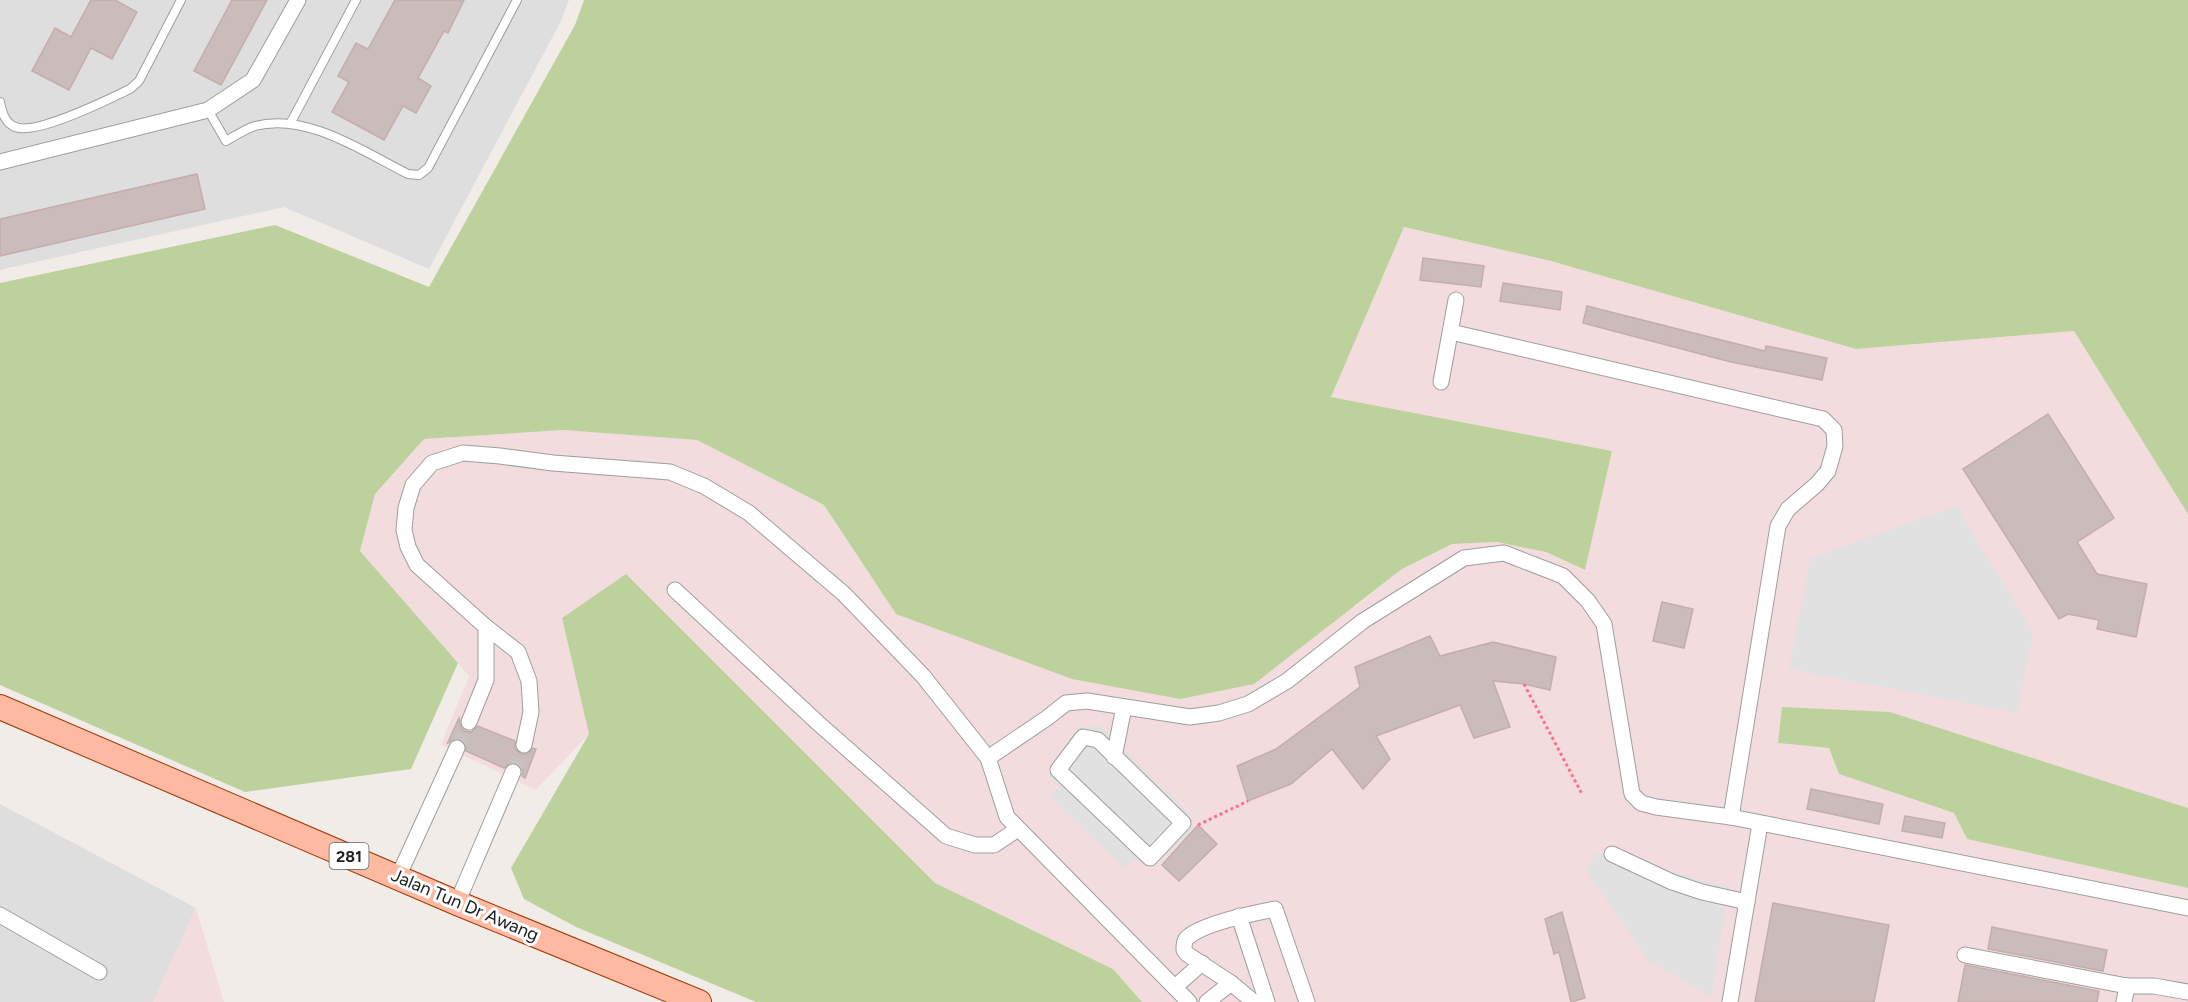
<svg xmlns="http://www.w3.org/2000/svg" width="2188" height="1002" viewBox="0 0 2188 1002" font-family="Figtree,sans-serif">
  <rect width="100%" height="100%" fill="#f2ece8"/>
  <!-- residential -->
  <g fill="#dfdedf">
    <polygon points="0,0 569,0 561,21 429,269 284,207 0,270"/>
    <polygon points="0,804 196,908 153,1002 0,1002"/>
  </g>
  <!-- military -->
  <g fill="#f3dcdd">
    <polygon points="1404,227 1551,261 1856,349 2074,331 2188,514 2188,808 1890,712 1778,743 1829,748 1839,774 1954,813 1967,839 2188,888 2188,1002 1142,1002 1113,969 935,883 626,574 562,618 589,734 536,790 441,745 469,676 360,551 375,494 424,439 563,430 697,440 824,505 896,614 1355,607 1402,569 1452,544 1497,542 1546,552 1584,570 1612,451 1331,397"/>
    <polygon points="196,908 224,1002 153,1002"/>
  </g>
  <!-- forest -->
  <g fill="#bdd19d">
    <polygon points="584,0 2188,0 2188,514 2074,331 1856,349 1551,261 1404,227 1331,397 1612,451 1585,570 1546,552 1497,542 1452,544 1402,569 1254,684 1180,699 1072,679 896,614 824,505 697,440 563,430 424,439 375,494 360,551 458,663 411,769 245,792 0,685 0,283 275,225 429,287 575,25"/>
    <polygon points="626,574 935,883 1113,969 1142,1002 756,1002 576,927 524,899 511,868 589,734 562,618"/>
    <polygon points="1782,707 1890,712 2188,808 2188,888 1967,839 1954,813 1839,774 1829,748 1778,743"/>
  </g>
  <!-- parking -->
  <g fill="#e1e1e1">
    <polygon points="1956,506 2033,632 2017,713 1789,669 1810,558"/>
    <polygon points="1099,725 1190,814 1193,831 1154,867 1134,859 1125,869 1048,796 1060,787 1051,777 1053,760 1079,728"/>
    <polygon points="1596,852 1729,887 1711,997 1649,961 1586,871"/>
  </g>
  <!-- building -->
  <g fill="#cabcbb" stroke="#c4adaa" stroke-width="1.5">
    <polygon points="91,0 115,0 137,12 112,59 91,48 69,90 32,71 55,28 71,37"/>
    <polygon points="232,0 267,0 221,85 194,71"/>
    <polygon points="395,0 464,0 448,33 444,31 418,78 431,86 416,113 403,106 384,140 332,112 349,82 338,76 356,43 368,49"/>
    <polygon points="197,174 205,209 0,256 0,219"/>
    <polygon points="1423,258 1484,266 1481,287 1420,280"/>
    <polygon points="1503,283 1562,292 1560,310 1500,301"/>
    <polygon points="1587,306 1765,351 1766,346 1827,358 1822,380 1731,362 1583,323"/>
    <polygon points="2048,414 2114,518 2077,542 2097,574 2147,584 2136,637 2097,629 2099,620 2068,614 2059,619 1963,469"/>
    <polygon points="1662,602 1693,609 1684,648 1653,641"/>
    <polygon points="1430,636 1440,656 1493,642 1556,657 1550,690 1524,684 1493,681 1510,727 1474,738 1460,705 1376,736 1390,759 1363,789 1332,749 1291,784 1248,801 1237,766 1276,749 1360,687 1355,667"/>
    <polygon points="459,718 461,727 465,731 471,732 478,726 515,741 515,749 521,754 528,754 533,748 536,749 525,778 522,776 523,770 517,763 511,762 504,768 466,751 465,743 460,739 452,740 447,744"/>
    <polygon points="1811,789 1883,804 1879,824 1807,809"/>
    <polygon points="1905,816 1945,823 1942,838 1902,831"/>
    <polygon points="1198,825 1217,844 1179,881 1162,865"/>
    <polygon points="1773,903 1889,925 1874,1002 1755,1002"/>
    <polygon points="1562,912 1585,998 1571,1002 1559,952 1554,954 1545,919"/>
    <polygon points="1992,927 2107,950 2103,971 1988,949"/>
    <polygon points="1965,965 2099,991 2097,1002 1958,1002"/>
  </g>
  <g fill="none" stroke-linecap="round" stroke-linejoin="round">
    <!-- street-tunnel -->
    <g stroke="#c8c3c0" stroke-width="15" stroke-dasharray="15 8" stroke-linecap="butt">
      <polyline points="457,748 469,722"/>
      <polyline points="513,772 524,745"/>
    </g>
    <defs>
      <g id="lane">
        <path d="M0 102C2 111 4 121 13 126 32 138 109 99 130 89L139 81 181 0"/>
        <path d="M208 110 226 141C235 136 245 129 255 126 306 112 364 152 408 174L419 175 428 168 517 0"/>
        <polyline points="290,124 356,0"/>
      </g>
      <g id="street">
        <polyline points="0,162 208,110 253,80 298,0"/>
        <polyline points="1451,332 1823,419 1834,430 1835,446 1828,471 1817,484 1788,509 1778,526 1731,817"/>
        <polyline points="1441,382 1456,300"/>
        <polyline points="675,590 818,723 946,836 975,845 994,845 1018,829"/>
        <polyline points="469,722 486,680 486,627"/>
        <polygon points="1083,737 1098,740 1183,823 1150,858 1058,770"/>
        <polyline points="524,745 531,712 529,681 518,652 486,627 417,565 408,547 404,530 406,508 413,485 432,463 463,453 500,456 553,463 670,472 704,486 749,513 844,594 923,676 988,758 1007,817 1189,1002"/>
        <polyline points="1114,757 1124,707"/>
        <polyline points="988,758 1047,718 1066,703 1087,701 1190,717 1219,713 1248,704 1287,681 1363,621 1464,558 1504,553 1563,576 1588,601 1604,624 1632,794 1641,803 1656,807 1731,817 2188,908"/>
        <polyline points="1612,854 1672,882 1702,892 1747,902"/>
        <polyline points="398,877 457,748"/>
        <polyline points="457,903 513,772"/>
        <polyline points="0,915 99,972"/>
        <polyline points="1239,916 1267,1002"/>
        <polyline points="1965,955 2127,986 2154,986 2188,992"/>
        <polyline points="1175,987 1202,963"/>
        <polyline points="1207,1002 1231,983"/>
        <path d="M1254 1002 1231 983 1187 954 1184 950C1184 945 1184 940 1188 937 1204 923 1254 913 1275 909L1307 1002"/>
        <polyline points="1730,1002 1760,824"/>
        <polyline points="2124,1002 2127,986"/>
      </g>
      <polyline id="primary" points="0,707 457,903 699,1002"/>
    </defs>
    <!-- lane casing -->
    <use href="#lane" stroke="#9e9e9e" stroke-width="10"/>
    <!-- street casing -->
    <use href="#street" stroke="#9e9e9e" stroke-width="17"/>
    <!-- primary casing -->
    <use href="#primary" stroke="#9f3800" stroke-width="26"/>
    <!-- path -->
    <g stroke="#fc6f8d" stroke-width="3" stroke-dasharray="3 3" stroke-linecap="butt">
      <polyline points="1524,684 1582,794"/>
      <polyline points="1198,825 1248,801"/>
    </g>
    <!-- lane -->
    <use href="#lane" stroke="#fff" stroke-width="8"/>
    <!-- street -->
    <use href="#street" stroke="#fff" stroke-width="15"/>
    <!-- primary -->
    <use href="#primary" stroke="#fdb9a2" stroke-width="24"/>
  </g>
  <g text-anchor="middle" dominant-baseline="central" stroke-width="6" stroke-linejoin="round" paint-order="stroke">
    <!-- shield labels -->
    <rect fill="#fff" stroke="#646464" stroke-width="1.5" x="329.5" y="843" width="39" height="26" rx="4.5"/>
    <g font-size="16" font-weight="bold" fill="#212121">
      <text x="349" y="856">281</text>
    </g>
    <!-- street labels -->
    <g font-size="18" fill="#212121" stroke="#fff">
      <text transform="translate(465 905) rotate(23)">Jalan Tun Dr Awang</text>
    </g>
  </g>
</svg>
